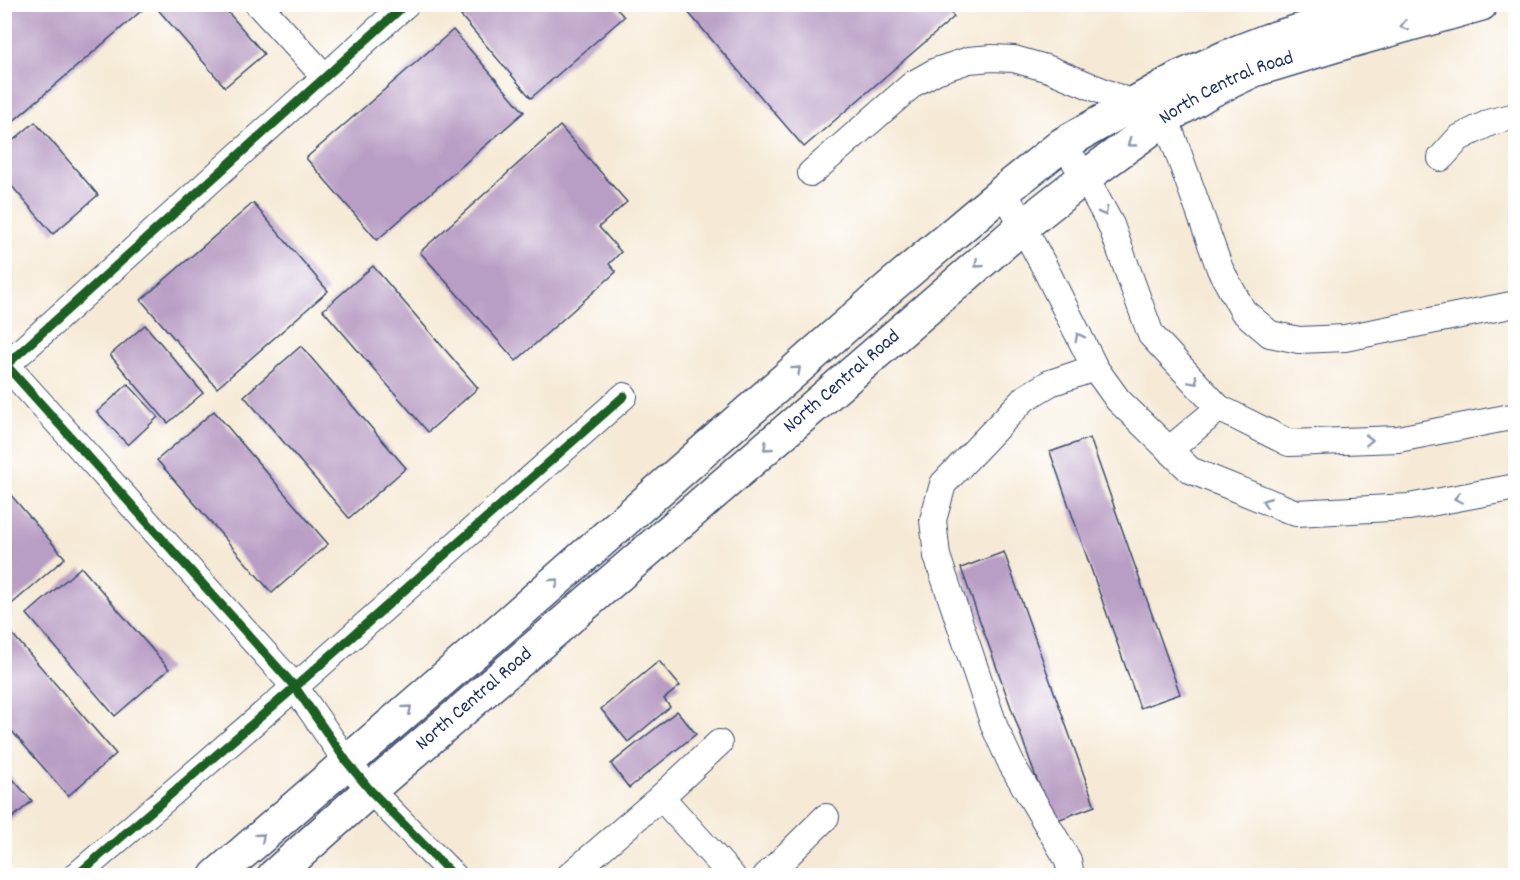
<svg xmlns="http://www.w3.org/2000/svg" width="1520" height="880" viewBox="0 0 1520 880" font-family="Dekko,sans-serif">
  <rect width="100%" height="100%" fill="#fff"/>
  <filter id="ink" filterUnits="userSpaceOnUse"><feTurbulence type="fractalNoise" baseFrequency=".0167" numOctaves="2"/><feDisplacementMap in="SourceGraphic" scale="12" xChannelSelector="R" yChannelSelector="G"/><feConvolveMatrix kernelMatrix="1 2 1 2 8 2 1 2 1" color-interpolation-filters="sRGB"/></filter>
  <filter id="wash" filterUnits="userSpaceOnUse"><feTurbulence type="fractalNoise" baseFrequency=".008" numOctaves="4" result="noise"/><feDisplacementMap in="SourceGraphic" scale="24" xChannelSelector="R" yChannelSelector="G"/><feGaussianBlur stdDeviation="1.35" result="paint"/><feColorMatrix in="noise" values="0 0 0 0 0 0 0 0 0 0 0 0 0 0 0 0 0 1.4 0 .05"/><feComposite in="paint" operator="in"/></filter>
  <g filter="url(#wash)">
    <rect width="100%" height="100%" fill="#f6ead6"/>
    <g id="blocks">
      <!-- building -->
      <g fill="#b89dc4">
        <polygon points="157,4 221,4 264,54 225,87 155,6"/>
        <polygon points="474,4 613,4 624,17 531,98 461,16"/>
        <polygon points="681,4 944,4 954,17 804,147"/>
        <polygon points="4,5 148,5 4,129"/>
        <polygon points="453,30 524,112 377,240 306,158"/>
        <polygon points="35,122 98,195 53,234 4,177 4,148"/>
        <polygon points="560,126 627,202 599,227 621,252 609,264 616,272 516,361 420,252"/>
        <polygon points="253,203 328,291 217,388 141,300"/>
        <polygon points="373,266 478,388 428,432 323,310"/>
        <polygon points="145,325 203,393 168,423 110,355"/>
        <polygon points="301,346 406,468 349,518 244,396"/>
        <polygon points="128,384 158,417 128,445 97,412"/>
        <polygon points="214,411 328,544 272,593 157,460"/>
        <polygon points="1090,438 1180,694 1140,708 1050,452"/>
        <polygon points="4,487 65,558 6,609 4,607"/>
        <polygon points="1004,552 1095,806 1052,822 961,568"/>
        <polygon points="81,567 169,669 115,716 27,614"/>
        <polygon points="8,629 116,754 68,796 4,722 4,632"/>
        <polygon points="659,661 680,686 664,699 670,707 628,742 601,709"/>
        <polygon points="677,711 696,734 629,788 611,764"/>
        <polygon points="4,769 32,801 4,825"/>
      </g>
    </g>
  </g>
  <g filter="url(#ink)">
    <use href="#blocks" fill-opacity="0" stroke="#3c4b70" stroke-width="1.5"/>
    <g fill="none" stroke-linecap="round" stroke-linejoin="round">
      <defs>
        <g id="minor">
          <polyline points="258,4 325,77"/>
          <polyline points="1166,119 1220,269 1243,311 1270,334 1299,340 1345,338 1516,304"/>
          <polyline points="1063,144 1085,177 1111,225 1151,335 1219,408 1289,443 1398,439 1516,416"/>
          <polyline points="1441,158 1459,138 1491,122 1516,116"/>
          <polyline points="811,173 913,84 936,71 969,60 992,58 1014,59 1049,69 1134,104"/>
          <polyline points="1004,191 1045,268 1095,368 1118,400 1190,470 1296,513 1409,507 1516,487"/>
          <polyline points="6,365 295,687 347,762 370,790 454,876"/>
          <polyline points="4,367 406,4"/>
          <polyline points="1169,450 1219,408"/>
          <polyline points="661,797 732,876"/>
          <polyline points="76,876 295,687 624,396"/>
          <polyline points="569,876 661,797 719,743"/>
          <polyline points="766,876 826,817"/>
          <polyline points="1071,876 1068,860 1012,765 995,728 937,556 933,520 943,484 1025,398 1050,383 1095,368"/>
        </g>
        <g id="major">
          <polyline points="216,876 509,622 890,287 1004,191 1063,144 1179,78 1238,52 1269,40 1389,4"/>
          <path id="s1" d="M274 876 370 790 1023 226 1085 177 1170 115 1210 91 1254 70 1343 43 1481 4"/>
        </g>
      </defs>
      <!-- minor casing -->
      <use href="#minor" stroke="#3c4b70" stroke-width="28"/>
      <!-- major casing -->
      <use href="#major" stroke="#3c4b70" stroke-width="36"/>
      <!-- minor -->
      <use href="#minor" stroke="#fff" stroke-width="26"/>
      <!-- major -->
      <use href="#major" stroke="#fff" stroke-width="33"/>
      <defs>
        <g id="cycleway">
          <polyline points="6,365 295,687 347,762 370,790 454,876"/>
          <polyline points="4,367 406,4"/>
          <polyline points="76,876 295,687 624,396"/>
        </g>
      </defs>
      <!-- cycleway casing -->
      <use href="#cycleway" stroke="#fff" stroke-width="13"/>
      <!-- cycleway -->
      <use href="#cycleway" stroke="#1b5e20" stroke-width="9"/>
    </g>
    <!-- one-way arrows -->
    <defs><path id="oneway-chevron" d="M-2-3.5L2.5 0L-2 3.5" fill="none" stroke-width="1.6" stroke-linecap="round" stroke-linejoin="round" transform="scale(1.5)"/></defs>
    <g stroke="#8d97ae">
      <use href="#oneway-chevron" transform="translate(1404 26) rotate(164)"/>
      <use href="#oneway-chevron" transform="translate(1131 143) rotate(144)"/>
      <use href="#oneway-chevron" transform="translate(1104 212) rotate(62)"/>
      <use href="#oneway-chevron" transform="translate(978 264) rotate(139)"/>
      <use href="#oneway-chevron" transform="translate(1079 337) rotate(-117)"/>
      <use href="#oneway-chevron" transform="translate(797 370) rotate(-42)"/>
      <use href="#oneway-chevron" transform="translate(1194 381) rotate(47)"/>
      <use href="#oneway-chevron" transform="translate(1369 440) rotate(-2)"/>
      <use href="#oneway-chevron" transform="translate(767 447) rotate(139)"/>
      <use href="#oneway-chevron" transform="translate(1458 498) rotate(169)"/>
      <use href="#oneway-chevron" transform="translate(1266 502) rotate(-158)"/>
      <use href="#oneway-chevron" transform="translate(555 582) rotate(-41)"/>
      <use href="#oneway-chevron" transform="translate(408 709) rotate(-41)"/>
      <use href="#oneway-chevron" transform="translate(261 837) rotate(-41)"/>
    </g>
  </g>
  <g text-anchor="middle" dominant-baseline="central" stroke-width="5" stroke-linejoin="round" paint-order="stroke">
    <!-- street labels -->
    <g font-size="20" fill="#1b2f5e" stroke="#fff">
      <text stroke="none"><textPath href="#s1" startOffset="1239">North Central Road</textPath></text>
      <text stroke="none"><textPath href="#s1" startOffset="753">North Central Road</textPath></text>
      <text stroke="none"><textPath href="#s1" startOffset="267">North Central Road</textPath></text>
    </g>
  </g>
  <!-- margin -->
  <rect width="1520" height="880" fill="none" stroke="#fff" stroke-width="24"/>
</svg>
